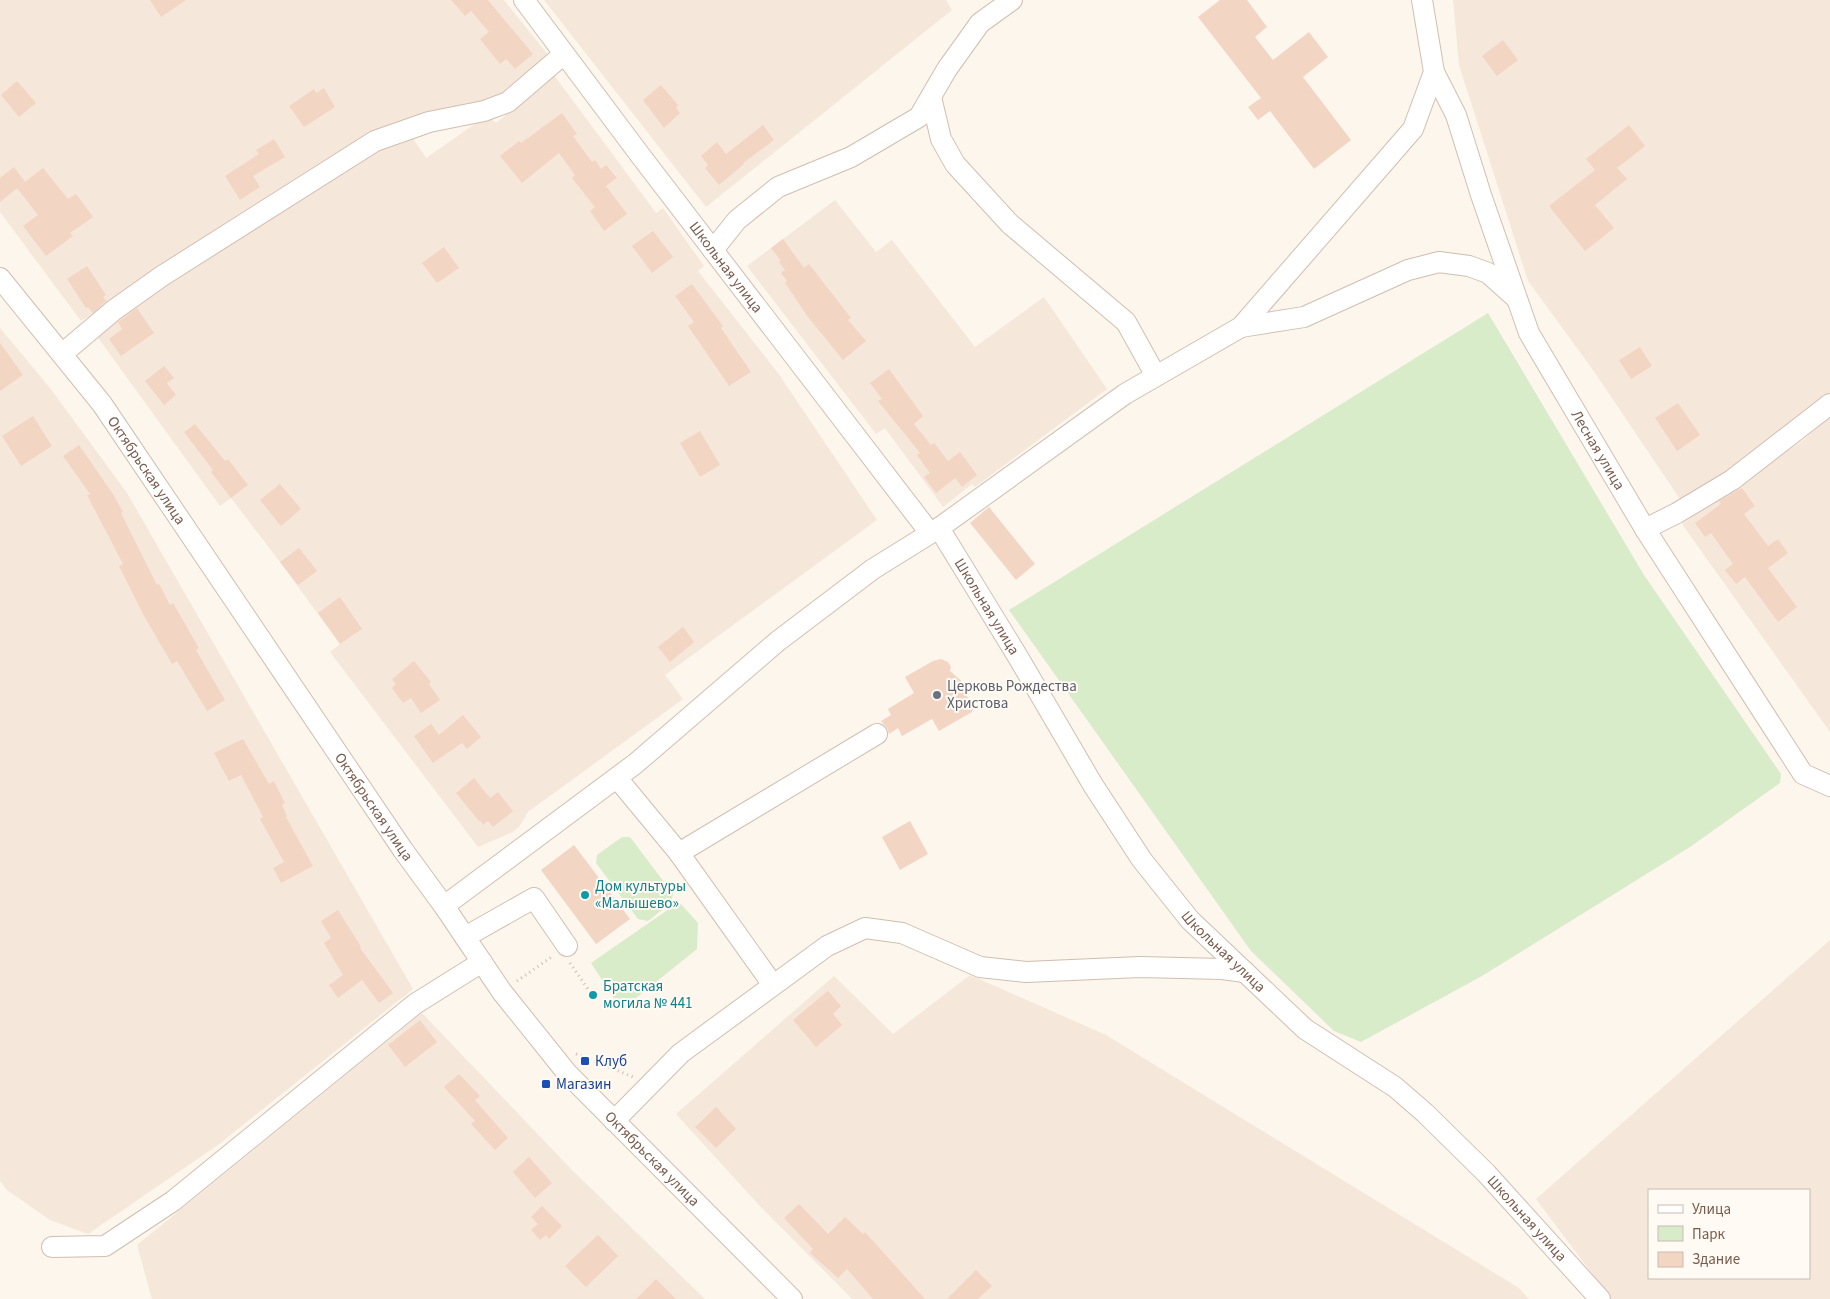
<svg xmlns="http://www.w3.org/2000/svg" width="1830" height="1299" viewBox="0 0 1830 1299" font-family="'Source Sans 3',sans-serif">
  <rect width="100%" height="100%" fill="#fdf6ec"/>
  <!-- residential -->
  <g fill="#f5e8da" fill-rule="evenodd">
    <polygon points="0,0 504,0 549,56 501,95 454,109 406,119 363,138 81,321 0,212"/>
    <polygon points="544,0 946,0 952,10 706,207"/>
    <polygon points="1453,0 1830,0 1830,392 1793,427 1682,502 1593,370 1528,281 1459,65"/>
    <polygon points="554,75 656,213 663,208 704,266 698,271 778,373 877,520 665,675 683,699 528,812 519,827 513,832 478,847 330,652 340,644 280,562 231,498 220,506 96,335 118,316 380,148 410,134 426,158 482,119 490,118 496,123"/>
    <polygon points="835,200 876,252 892,240 975,347 1044,297 1107,389 975,487 972,484 943,507 885,428 876,434 747,266"/>
    <polygon points="0,328 50,388 127,493 413,989 218,1145 88,1234 50,1220 7,1190 0,1181"/>
    <polygon points="1830,416 1830,732 1682,524 1802,441"/>
    <path d="M1830 940V1299H1611L1536 1199ZM1649 1190H1809V1278H1649Z"/>
    <polygon points="970,975 1106,1035 1519,1288 1529,1299 852,1299 758,1204 676,1114 834,976 893,1034"/>
    <polygon points="422,1013 573,1171 705,1299 152,1299 137,1245"/>
  </g>
  <!-- green -->
  <g fill="#d8ecc9">
    <polygon points="1488,313 1644,575 1781,774 1780,783 1690,847 1482,976 1361,1042 1334,1031 1251,951 1009,610"/>
    <polygon points="622,837 630,837 673,894 671,903 648,921 638,919 596,863 597,855"/>
    <polygon points="679,902 698,923 697,949 631,1002 615,1000 591,963"/>
  </g>
  <!-- building -->
  <g fill="#f3d5c3">
    <polygon points="150,0 186,0 161,17"/>
    <polygon points="451,0 488,0 533,54 515,69 506,59 500,64 480,39 489,32 471,11 465,16"/>
    <polygon points="1220,0 1247,0 1267,27 1255,37 1273,60 1309,32 1328,57 1303,77 1351,140 1314,169 1270,111 1258,120 1248,107 1261,98 1198,17"/>
    <polygon points="1503,40 1518,60 1497,76 1482,56"/>
    <polygon points="17,81 36,103 19,117 1,95"/>
    <polygon points="661,85 678,105 676,108 680,113 664,128 643,100"/>
    <polygon points="324,88 335,107 304,127 289,106 314,89 316,93"/>
    <polygon points="562,113 577,134 573,136 592,162 595,160 601,169 606,165 617,178 606,186 627,214 604,231 590,211 595,207 572,178 575,175 559,153 522,183 500,156 519,141 521,143"/>
    <polygon points="763,125 774,140 743,163 744,164 719,185 705,168 708,165 701,156 717,142 726,154"/>
    <polygon points="1629,125 1645,146 1617,168 1627,179 1595,205 1614,228 1585,251 1549,206 1595,170 1586,159"/>
    <polygon points="274,139 285,157 253,176 260,187 240,200 225,176 259,154 256,150"/>
    <polygon points="14,167 25,182 0,202 0,178"/>
    <polygon points="43,168 68,199 76,194 93,217 70,233 73,236 46,256 23,226 38,215 17,188"/>
    <polygon points="653,231 673,257 652,273 632,246"/>
    <polygon points="783,239 804,268 809,264 851,318 848,320 866,341 843,360 808,317 785,283 787,281 781,273 785,270 779,262 781,261 771,248"/>
    <polygon points="444,247 459,268 437,283 422,263"/>
    <polygon points="87,266 106,295 103,297 106,301 93,313 88,307 86,308 67,279"/>
    <polygon points="692,284 723,326 721,328 751,372 729,386 688,326 694,322 675,296"/>
    <polygon points="137,308 154,333 121,356 109,339 122,329 118,322"/>
    <polygon points="0,343 23,375 0,391"/>
    <polygon points="1640,347 1652,366 1631,379 1619,360"/>
    <polygon points="164,366 174,378 167,383 176,395 164,405 145,381"/>
    <polygon points="889,369 923,416 914,424 931,445 934,443 948,461 960,452 977,475 962,487 955,478 936,493 924,477 930,473 917,455 920,453 878,401 882,399 870,383"/>
    <polygon points="1678,403 1700,435 1677,451 1655,418"/>
    <polygon points="33,416 52,446 21,466 2,436"/>
    <polygon points="195,424 225,461 228,459 248,485 231,498 211,472 213,470 184,432"/>
    <polygon points="700,431 720,465 700,477 680,443"/>
    <polygon points="79,445 113,494 123,512 121,513 157,585 159,584 170,605 173,603 199,648 196,650 225,700 207,711 177,661 172,664 143,614 119,566 123,564 87,495 90,494 63,456"/>
    <polygon points="280,484 301,509 281,526 260,500"/>
    <polygon points="1742,488 1755,506 1744,514 1768,546 1778,539 1788,553 1768,568 1797,607 1778,622 1745,577 1736,584 1725,570 1733,564 1711,533 1705,537 1695,523 1721,504 1719,501"/>
    <polygon points="989,507 1035,564 1016,580 970,523"/>
    <polygon points="299,548 317,571 298,585 280,562"/>
    <polygon points="340,597 362,629 340,644 318,613"/>
    <polygon points="683,627 694,642 670,662 658,647"/>
    <polygon points="941,659 948,662 951,667 950,671 965,684 967,697 973,701 974,707 972,712 939,731 932,719 902,736 898,728 889,734 887,728 881,721 891,715 888,709 914,693 905,677 933,661"/>
    <polygon points="414,661 431,682 429,684 440,700 421,713 411,698 403,703 392,688 396,684 392,679"/>
    <polygon points="463,715 481,737 467,749 462,743 433,763 414,736 431,724 439,735"/>
    <polygon points="243,739 269,784 274,781 285,803 282,805 287,816 286,817 313,866 281,883 273,868 284,862 260,819 263,817 241,775 229,781 214,753"/>
    <polygon points="474,778 490,798 498,792 513,811 493,827 488,821 483,825 480,820 479,821 456,793"/>
    <polygon points="910,821 928,854 900,870 882,837"/>
    <polygon points="574,845 630,919 596,944 541,870"/>
    <polygon points="338,910 361,947 360,948 393,993 379,1003 362,980 338,998 329,985 343,975 324,943 331,938 321,921"/>
    <polygon points="828,991 841,1006 833,1014 842,1025 816,1047 793,1020"/>
    <polygon points="420,1020 437,1042 405,1067 388,1045"/>
    <polygon points="459,1074 480,1096 475,1100 508,1138 495,1150 471,1124 475,1121 444,1087"/>
    <polygon points="716,1107 736,1129 716,1148 695,1127"/>
    <polygon points="529,1157 552,1183 535,1198 513,1172"/>
    <polygon points="799,1204 828,1234 845,1217 863,1234 865,1232 925,1299 873,1299 847,1269 838,1278 810,1253 813,1249 784,1218"/>
    <polygon points="542,1206 562,1226 549,1239 546,1235 540,1240 531,1230 538,1224 531,1217"/>
    <polygon points="598,1235 618,1256 586,1287 565,1266"/>
    <polygon points="976,1270 992,1286 978,1299 947,1299"/>
    <polygon points="656,1279 676,1299 636,1299"/>
  </g>
  <g fill="none" stroke-linecap="round" stroke-linejoin="round">
    <defs>
      <g id="minor">
        <path id="s1" d="M524 0 640 155 930 533"/>
        <path id="s2" d="M1434 72 1456 115 1481 195 1529 333 1645 529 1803 774 1830 786"/>
        <polyline points="931,97 941,139 955,164 1010,224 1126,322 1156,376"/>
        <polyline points="713,250 737,220 778,187 851,157 919,117 947,69 980,23 1012,0"/>
        <path id="s3" d="M0 278 102 404 403 850 444 906 502 992 567 1073 792 1299"/>
        <polyline points="1241,327 1304,317 1408,270 1439,262 1469,266 1488,273 1516,298"/>
        <polyline points="62,354 114,310 162,276 375,141 429,122 484,111 508,102 564,54"/>
        <path id="s4" d="M939 528 1018 657 1093 785 1142 860 1190 920 1305 1029 1395 1087 1425 1113 1486 1173 1600 1299"/>
        <polyline points="1645,529 1677,513 1732,480 1830,404"/>
        <polyline points="617,778 679,853 773,985"/>
        <polyline points="679,853 877,734"/>
        <polyline points="444,906 635,764 778,641 873,569 939,528 1125,394 1241,327 1413,129 1434,72 1422,0"/>
        <polyline points="465,937 534,898 567,946"/>
        <polyline points="614,1121 681,1053 827,946 865,928 902,933 980,967 1026,972 1140,967 1222,969 1245,972"/>
        <polyline points="52,1247 105,1246 173,1201 415,1004 482,962"/>
      </g>
    </defs>
    <!-- minor casing -->
    <use href="#minor" stroke="#d1beb0" stroke-width="22"/>
    <!-- path -->
    <g stroke="#d9b8a5" stroke-width="3" stroke-dasharray="1 4" stroke-linecap="butt">
      <polyline points="570,963 592,995"/>
      <polyline points="517,981 553,956"/>
      <polyline points="576,1054 633,1077"/>
    </g>
    <!-- minor -->
    <use href="#minor" stroke="#fff" stroke-width="20"/>
  </g>
  <!-- markers -->
  <circle fill="#6b7280" stroke="#fffaf3" stroke-width="2" cx="937" cy="695" r="5"/>
  <g fill="#0f9aa8" stroke="#fffaf3" stroke-width="2">
    <circle cx="585" cy="895" r="5"/>
    <circle cx="593" cy="995" r="5"/>
  </g>
  <g fill="#1a4fb4" stroke="#fffaf3" stroke-width="2">
    <rect x="580" y="1056" width="10" height="10" rx="2.5"/>
    <rect x="541" y="1079" width="10" height="10" rx="2.5"/>
  </g>
  <g text-anchor="middle" dominant-baseline="central" stroke-width="4" stroke-linejoin="round" paint-order="stroke">
    <!-- street labels -->
    <g font-size="15" fill="#7a5c4d" stroke="#fffaf3">
      <text stroke="none"><textPath href="#s1" startOffset="335">Школьная улица</textPath></text>
      <text stroke="none"><textPath href="#s2" startOffset="414">Лесная улица</textPath></text>
      <text stroke="none"><textPath href="#s3" startOffset="242">Октябрьская улица</textPath></text>
      <text stroke="none"><textPath href="#s4" startOffset="92">Школьная улица</textPath></text>
      <text stroke="none"><textPath href="#s3" startOffset="648">Октябрьская улица</textPath></text>
      <text stroke="none"><textPath href="#s4" startOffset="512">Школьная улица</textPath></text>
      <text stroke="none"><textPath href="#s3" startOffset="1098">Октябрьская улица</textPath></text>
      <text stroke="none"><textPath href="#s4" startOffset="918">Школьная улица</textPath></text>
    </g>
    <!-- worship labels -->
    <g font-size="15" fill="#5b616d" stroke="#fffaf3" text-anchor="start">
      <text x="947" y="686">Церковь Рождества<tspan x="947" dy="17">Христова</tspan></text>
    </g>
    <!-- culture labels -->
    <g font-size="15" fill="#0d838f" stroke="#fffaf3" text-anchor="start">
      <text x="595" y="886">Дом культуры<tspan x="595" dy="17">«Малышево»</tspan></text>
      <text x="603" y="986">Братская<tspan x="603" dy="17">могила № 441</tspan></text>
    </g>
    <!-- transit labels -->
    <g font-size="15" fill="#164399" stroke="#fffaf3" text-anchor="start">
      <text x="595" y="1061">Клуб</text>
      <text x="556" y="1084">Магазин</text>
    </g>
  </g>
  <!-- legend -->
  <rect x="1648" y="1189" width="162" height="90" fill="#fffaf3" stroke="#cabbb1"/>
  <rect x="1658" y="1205" width="25" height="8" fill="#ffffff" stroke="#cabbb1"/>
  <text x="1692" y="1214" font-size="15" fill="#7a5c4d">Улица</text>
  <rect x="1658" y="1226" width="25" height="15" fill="#d8ecc9" stroke="#cabbb1"/>
  <text x="1692" y="1239" font-size="15" fill="#7a5c4d">Парк</text>
  <rect x="1658" y="1252" width="25" height="15" fill="#f3d5c3" stroke="#cabbb1"/>
  <text x="1692" y="1264" font-size="15" fill="#7a5c4d">Здание</text>
</svg>
